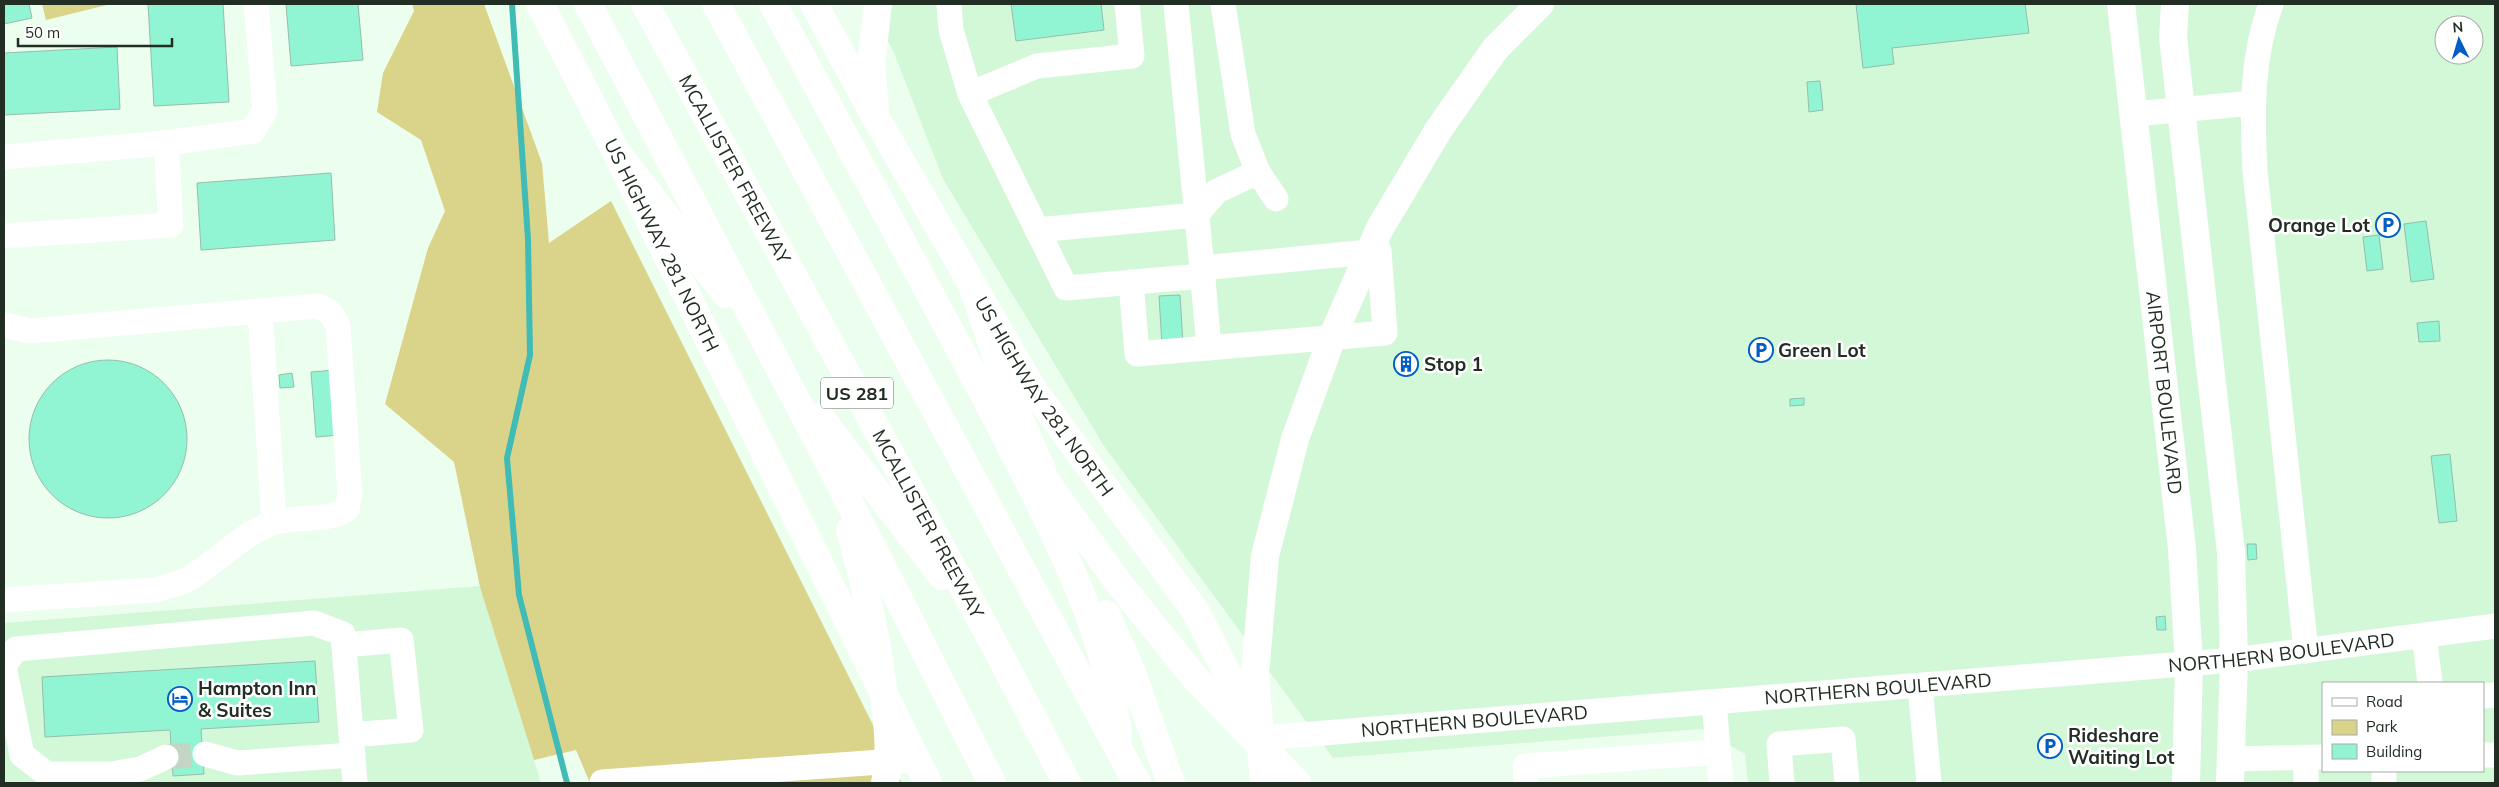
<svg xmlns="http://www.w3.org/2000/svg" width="2499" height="787" viewBox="0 0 2499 787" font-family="Mulish,sans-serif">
  <rect width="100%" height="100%" fill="#ecfeee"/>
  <!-- built -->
  <g fill="#d3f8d7" fill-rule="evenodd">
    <path d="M869 4H2495V783H1748L1745 754 1701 729 1333 758 1104 446 943 179 894 53ZM2444 25H2474V55H2444ZM2323 683H2483V771H2323Z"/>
    <polygon points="480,586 541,783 4,783 4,623"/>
  </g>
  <!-- green -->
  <g fill="#dad38a">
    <polygon points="42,4 111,4 46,20"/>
    <polygon points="412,4 484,4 542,163 549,243 611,201 902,783 590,783 576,750 534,760 480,587 454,462 385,404 428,248 445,211 421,140 377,112 383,73 414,11"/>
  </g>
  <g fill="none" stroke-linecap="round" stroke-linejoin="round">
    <!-- stream -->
    <polyline stroke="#40bbb6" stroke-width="6" points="512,4 528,239 530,355 507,458 519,595 567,783"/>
  </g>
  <!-- building -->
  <g fill="#91f5d3" stroke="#95bdae">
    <polygon points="4,4 29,4 32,18 4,24"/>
    <polygon points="148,4 223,4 229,102 154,106"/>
    <polygon points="286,4 358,4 363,60 291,66"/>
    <polygon points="1011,4 1101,4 1104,30 1016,41"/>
    <polygon points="1856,4 2025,4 2029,33 1892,48 1894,64 1863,68"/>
    <polygon points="117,47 120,109 4,115 4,53"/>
    <polygon points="1820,81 1823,110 1809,112 1807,82"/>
    <polygon points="331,173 335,240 201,250 197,183"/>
    <polygon points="2426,221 2434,279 2411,282 2404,224"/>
    <polygon points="2379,235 2383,269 2367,271 2363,237"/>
    <polygon points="1180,295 1183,344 1162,345 1159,296"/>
    <polygon points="2439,321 2440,341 2419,342 2417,323"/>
    <circle cx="108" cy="439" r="79"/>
    <polygon points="1412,360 1412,368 1401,369 1400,361"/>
    <polygon points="335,370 340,435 316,437 311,372"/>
    <polygon points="292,373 294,387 280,388 279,375"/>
    <polygon points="1804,398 1804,405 1790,406 1790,399"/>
    <polygon points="2450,454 2457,521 2439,523 2431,456"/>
    <polygon points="2247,544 2256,544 2257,559 2248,560"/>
    <polygon points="2165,616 2166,630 2157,630 2156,617"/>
    <polygon points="315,661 319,722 201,729 204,774 173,776 170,730 45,737 42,677"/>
  </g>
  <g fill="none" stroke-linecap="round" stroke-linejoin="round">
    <!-- minor-tunnel -->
    <polyline stroke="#c4d4c5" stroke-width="25" stroke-dasharray="25 12" stroke-linecap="butt" points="166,757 205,754"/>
    <!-- minor -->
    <g stroke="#fff" stroke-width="25">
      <polyline points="949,4 951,30 970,94 1066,288 1202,276"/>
      <polyline points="1223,4 1243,134 1258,172 1276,199"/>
      <path d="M2271 4C2251 58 2252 114 2255 171L2306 651"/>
      <polyline points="970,94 1037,66 1132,56 1127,4"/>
      <polyline points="2134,114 2253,103"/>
      <polyline points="4,157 166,143 253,131 265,110 256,4"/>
      <polyline points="1037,230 1196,215 1217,191 1258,172"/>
      <polyline points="4,236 171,225 166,143"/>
      <polyline points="1202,268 1209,348"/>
      <polyline points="1131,282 1137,354 1385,333 1379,251 1202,268 1176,4"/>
      <polyline points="260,311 274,522"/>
      <path d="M4 325 30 331 318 306 331 313 338 326 350 495 347 509C327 523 296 515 273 523 241 534 219 561 190 578 179 584 167 587 154 590L4 600"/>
      <polyline points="2424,635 2430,683"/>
      <polyline points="344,645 401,640 411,730 351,735"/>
      <polyline points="1920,686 1929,783"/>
      <polyline points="2483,696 2495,695"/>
      <polyline points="1714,702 1721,783"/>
      <path id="s1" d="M1260 738 2234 660 2495 626"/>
      <polyline points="205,754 237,763 353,755"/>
      <polyline points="2483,755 2495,755"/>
      <polyline points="2230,759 2323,757"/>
      <polyline points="112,774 140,769 166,757"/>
      <polyline points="602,782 909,760"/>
      <polyline points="113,783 112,774 47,774 22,755 4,666 16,649 314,623 343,634 355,783"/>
      <polyline points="1526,783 1525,766 1718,752"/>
      <polyline points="1782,783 1779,744 1843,739 1847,783"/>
      <polyline points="2306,783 2306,758"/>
      <polyline points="2384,783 2384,771"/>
    </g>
    <!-- major -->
    <g stroke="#fff" stroke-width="28">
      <path id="s2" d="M540 4 615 150 928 783"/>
      <path id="s3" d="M814 4 876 118 1032 388 1196 612 1260 738"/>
      <path id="s4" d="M2121 4 2182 549 2189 664 2186 783"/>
      <polyline points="2175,4 2173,38 2231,552 2234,660 2230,783"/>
      <polyline points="875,107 871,65 878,4"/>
    </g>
    <!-- highway -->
    <g stroke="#fff" stroke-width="28">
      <polyline points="588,4 832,468 992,783"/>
      <path id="s5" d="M645 4 995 646 1067 783"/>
      <polyline points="716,4 1137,783"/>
      <path d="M773 4C834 117 895 229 956 342 984 394 1011 446 1037 498 1075 575 1110 651 1118 737"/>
      <polyline points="615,150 726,294"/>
      <polyline points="974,291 1011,400 1042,470"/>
      <polyline points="820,417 942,576"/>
      <polyline points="1037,469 1118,582 1195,678 1297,783"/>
      <path d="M850 530C865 582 876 635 883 688 887 720 892 751 885 783"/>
      <polyline points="1106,614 1132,673 1171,783"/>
      <polyline points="1264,783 1255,675 1265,556 1295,439 1331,340 1380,228 1439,129 1495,49 1540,4"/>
    </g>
  </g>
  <!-- icons -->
  <defs>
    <symbol id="parking-ring" viewBox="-11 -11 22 22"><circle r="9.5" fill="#fff" stroke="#005dc5" stroke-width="1.5"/><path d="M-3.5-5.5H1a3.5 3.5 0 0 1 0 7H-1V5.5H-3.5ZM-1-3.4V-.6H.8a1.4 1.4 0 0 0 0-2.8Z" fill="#005dc5"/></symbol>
    <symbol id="building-ring" viewBox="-11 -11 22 22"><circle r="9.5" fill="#fff" stroke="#005dc5" stroke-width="1.5"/><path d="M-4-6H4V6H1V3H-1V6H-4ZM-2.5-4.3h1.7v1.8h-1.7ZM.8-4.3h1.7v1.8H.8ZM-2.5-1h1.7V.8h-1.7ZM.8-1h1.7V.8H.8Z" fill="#005dc5"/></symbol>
    <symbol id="hotel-ring" viewBox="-11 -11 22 22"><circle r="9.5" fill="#fff" stroke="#005dc5" stroke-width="1.5"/><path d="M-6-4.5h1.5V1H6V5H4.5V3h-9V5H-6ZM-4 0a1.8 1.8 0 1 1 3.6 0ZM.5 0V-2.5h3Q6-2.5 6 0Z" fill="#005dc5"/></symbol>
  </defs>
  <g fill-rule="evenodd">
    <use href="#parking-ring" x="2374" y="211" width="28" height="28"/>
    <use href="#parking-ring" x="1747" y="336" width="28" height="28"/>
    <use href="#building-ring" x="1392" y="350" width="28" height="28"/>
    <use href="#hotel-ring" x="166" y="685" width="28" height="28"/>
    <use href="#parking-ring" x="2036" y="732" width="28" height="28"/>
  </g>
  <g text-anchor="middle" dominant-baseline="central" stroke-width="5" stroke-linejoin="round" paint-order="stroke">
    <!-- shield labels -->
    <rect fill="#fff" stroke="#646c65" stroke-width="1" x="821" y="377.5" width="72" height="31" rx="4"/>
    <g font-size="18" font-weight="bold" fill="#222d23">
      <text x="857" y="393">US 281</text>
    </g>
    <!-- street labels -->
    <g font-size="19" fill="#222d23" stroke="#fff">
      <text stroke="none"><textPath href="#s5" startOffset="188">MCALLISTER FREEWAY</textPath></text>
      <text stroke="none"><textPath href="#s2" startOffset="270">US HIGHWAY 281 NORTH</textPath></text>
      <text stroke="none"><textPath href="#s4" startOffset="391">AIRPORT BOULEVARD</textPath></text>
      <text stroke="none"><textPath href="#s3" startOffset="455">US HIGHWAY 281 NORTH</textPath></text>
      <text stroke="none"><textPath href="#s5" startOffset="592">MCALLISTER FREEWAY</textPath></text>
      <text stroke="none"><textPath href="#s1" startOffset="1025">NORTHERN BOULEVARD</textPath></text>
      <text stroke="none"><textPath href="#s1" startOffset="620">NORTHERN BOULEVARD</textPath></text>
      <text stroke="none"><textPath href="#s1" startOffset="215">NORTHERN BOULEVARD</textPath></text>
    </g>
    <!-- poi labels -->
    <g font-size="19" font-weight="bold" fill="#222d23" stroke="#fff" text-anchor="start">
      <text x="2370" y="225" text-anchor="end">Orange Lot</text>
      <text x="1778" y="350">Green Lot</text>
      <text x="1424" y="364">Stop 1</text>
      <text x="198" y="688">Hampton Inn<tspan x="198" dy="22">&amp; Suites</tspan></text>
      <text x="2068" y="735">Rideshare<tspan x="2068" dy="22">Waiting Lot</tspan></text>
    </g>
  </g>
  <!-- border -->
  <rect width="2499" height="787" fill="none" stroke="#222d23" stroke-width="10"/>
  <!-- legend -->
  <rect x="2322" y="682" width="162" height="90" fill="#ffffff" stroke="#a7aba7"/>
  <rect x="2332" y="698" width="25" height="8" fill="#ffffff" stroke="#a7aba7"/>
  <text x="2366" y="707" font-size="15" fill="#222d23">Road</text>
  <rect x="2332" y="720" width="25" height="15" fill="#dad38a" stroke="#a7aba7"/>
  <text x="2366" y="732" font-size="15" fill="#222d23">Park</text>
  <rect x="2332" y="744" width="25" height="15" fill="#91f5d3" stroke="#a7aba7"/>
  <text x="2366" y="757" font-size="15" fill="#222d23">Building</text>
  <!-- north arrow -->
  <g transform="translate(2459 40) rotate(355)"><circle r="24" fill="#ffffff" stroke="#a7aba7"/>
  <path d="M0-4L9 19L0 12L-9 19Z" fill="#005dc5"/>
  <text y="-8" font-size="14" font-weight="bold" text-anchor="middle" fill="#222d23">N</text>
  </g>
  <!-- scale -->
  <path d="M18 38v8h154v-8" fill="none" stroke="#222d23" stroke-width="2.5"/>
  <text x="25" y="38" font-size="15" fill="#222d23" stroke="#ffffff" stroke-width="4" paint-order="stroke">50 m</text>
</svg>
